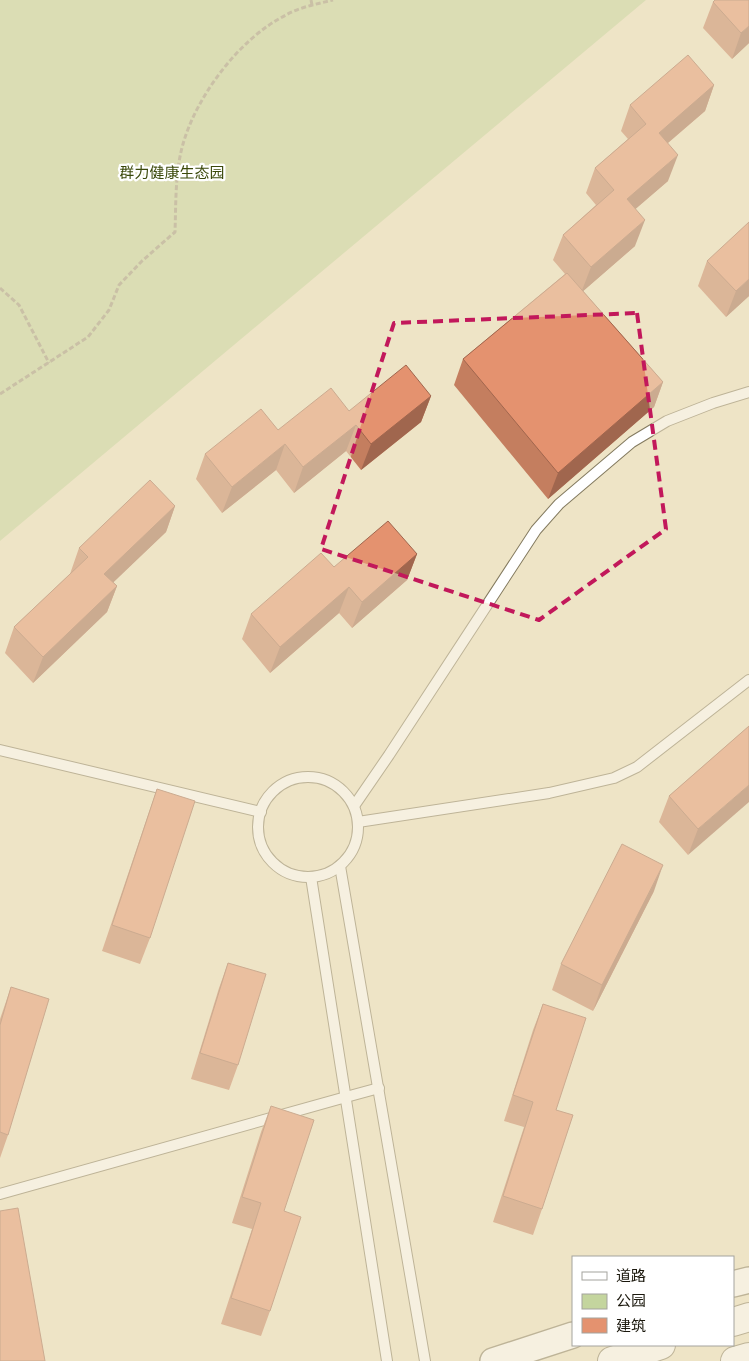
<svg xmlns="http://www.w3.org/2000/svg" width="749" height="1361" viewBox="0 0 749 1361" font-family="'Open Sans','Noto Sans SC',sans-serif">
  <rect width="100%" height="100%" fill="#eee4c6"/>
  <!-- green -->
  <polygon fill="#c4d59e" points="0,0 646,0 0,541"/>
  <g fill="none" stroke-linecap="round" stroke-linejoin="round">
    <defs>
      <g id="service">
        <polyline points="0,750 261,812"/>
        <circle cx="308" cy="827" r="50"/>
        <polyline points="354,806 389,755 536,530 559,504 632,442 667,421 713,403 749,392"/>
        <polyline points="358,822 549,793 614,778 637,767 749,680"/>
        <polyline points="340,866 425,1361"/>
        <polyline points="311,877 387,1361"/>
        <polyline points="0,1194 346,1097 379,1088"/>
      </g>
      <g id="tertiary">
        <polyline points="733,1284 749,1280"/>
        <polyline points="493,1361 573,1335"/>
      </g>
      <g id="secondary">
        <polyline points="733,1322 749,1317"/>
        <polyline points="612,1361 661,1345"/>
        <polyline points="735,1361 749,1357"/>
      </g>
    </defs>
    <!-- service casing -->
    <use href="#service" stroke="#837a5f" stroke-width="12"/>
    <!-- tertiary casing -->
    <use href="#tertiary" stroke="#837a5f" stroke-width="28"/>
    <!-- secondary casing -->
    <use href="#secondary" stroke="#837a5f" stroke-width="30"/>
    <!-- path -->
    <g stroke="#9d967f" stroke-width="3" stroke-dasharray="5 2.5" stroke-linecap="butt">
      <polyline points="311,0 312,5"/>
      <polyline points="0,288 19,305 49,363"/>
      <path d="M0 394 88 337 109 310 119 285 142 261 175 232C176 203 175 172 183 144 197 95 240 38 286 15 300 7 317 4 333 0"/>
    </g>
    <!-- service -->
    <use href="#service" stroke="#fff" stroke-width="10"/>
    <!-- tertiary -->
    <use href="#tertiary" stroke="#fff" stroke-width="25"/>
    <!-- secondary -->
    <use href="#secondary" stroke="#fff" stroke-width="28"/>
  </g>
  <!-- wall -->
  <g fill="#c47e5f">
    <polygon points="715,0 749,43 732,59 703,28 713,2"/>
    <polygon points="714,85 705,111 668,143 668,181 635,209 635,246 583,291 663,382 654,407 548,499 454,385 463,359 565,274 553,260 563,235 596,205 586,193 595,168 628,139 621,131 630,105"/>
    <polygon points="707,261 749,296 726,317 698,286"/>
    <polygon points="431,396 421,422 361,470 346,451 294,493 276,470 222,513 196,479 205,454 278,430 349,411"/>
    <polygon points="175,506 166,532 113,582 117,586 107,612 33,683 5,653 14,627 70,574 79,548"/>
    <polygon points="417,554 407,580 352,628 339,613 270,673 242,639 251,614 334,567"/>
    <polygon points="749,726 688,855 659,822 669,796"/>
    <polygon points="157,789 150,938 140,964 102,951 148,815"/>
    <polygon points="654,891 593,1011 552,990 561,964"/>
    <polygon points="228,963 238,1065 229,1090 191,1079 219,988"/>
    <polygon points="11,987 8,1135 0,1158 0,1019"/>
    <polygon points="543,1004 556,1110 542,1209 533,1235 493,1222 524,1127 504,1121 533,1030"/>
    <polygon points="271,1106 284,1211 270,1311 261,1336 221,1324 252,1229 232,1223 261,1132"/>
  </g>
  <!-- shaded-wall -->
  <g fill="#a0664e">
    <polygon points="749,26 749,43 732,59 741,33"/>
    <polygon points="714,85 705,111 649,159 659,133"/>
    <polygon points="678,155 668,181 617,225 627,199"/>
    <polygon points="645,220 635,246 581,293 591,267"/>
    <polygon points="749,279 749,296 726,317 736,291"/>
    <polygon points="663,382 654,407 548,499 558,473"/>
    <polygon points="431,396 421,422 361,470 371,444"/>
    <polygon points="356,425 346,451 294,493 303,467"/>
    <polygon points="285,444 276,470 222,513 232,487"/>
    <polygon points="175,506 166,532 95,600 104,574"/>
    <polygon points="417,554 407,580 352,628 362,602"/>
    <polygon points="117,586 107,612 33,683 43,657"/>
    <polygon points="349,587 339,613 270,673 280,647"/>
    <polygon points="749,785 749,802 688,855 698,829"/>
    <polygon points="663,865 654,891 593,1011 602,985"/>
  </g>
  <!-- building -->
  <g fill="#e4926f" stroke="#a0664e">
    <polygon points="715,0 749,0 749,26 741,33 713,2"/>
    <polygon points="688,55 714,85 659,133 678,155 627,199 645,220 591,267 563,235 614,190 595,168 646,124 630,105"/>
    <polygon points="749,222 749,279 736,291 707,261"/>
    <polygon points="567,273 663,382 558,473 463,359"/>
    <polygon points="406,365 431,396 371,444 356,425 303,467 285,444 232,487 205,454 261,409 278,430 331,388 349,411"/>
    <polygon points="150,480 175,506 104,574 117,586 43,657 14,627 88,557 79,548"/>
    <polygon points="388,521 417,554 362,602 349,587 280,647 251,614 321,553 334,567"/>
    <polygon points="749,726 749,785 698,829 669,796"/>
    <polygon points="157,789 195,801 150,938 112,925"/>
    <polygon points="622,844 663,865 602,985 561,964"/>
    <polygon points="228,963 266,974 238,1065 200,1053"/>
    <polygon points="11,987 49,999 8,1135 0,1132 0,1025"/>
    <polygon points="543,1004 586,1018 556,1110 573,1115 542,1209 503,1196 533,1102 513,1095"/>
    <polygon points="271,1106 314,1120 284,1211 301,1217 270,1311 231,1298 261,1203 242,1197"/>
    <polygon points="18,1208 45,1361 0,1361 0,1211"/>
  </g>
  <!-- marked area -->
  <path d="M0 0H749V1361H0ZM637 313 666 529 539 620 321 549 394 323Z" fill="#eee4c6" fill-opacity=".55" fill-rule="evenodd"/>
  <path fill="none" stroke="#c2185b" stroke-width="4" stroke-dasharray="10 6" stroke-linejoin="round" d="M637 313 666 529 539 620 321 549 394 323Z"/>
  <g text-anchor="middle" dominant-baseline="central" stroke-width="4.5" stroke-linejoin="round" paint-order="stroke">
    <!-- park labels -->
    <g font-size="15" fill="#3b490b" stroke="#fff">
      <text x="172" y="172">群力健康生态园</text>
    </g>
  </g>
  <!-- legend -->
  <rect x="572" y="1256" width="162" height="90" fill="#ffffff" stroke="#a4a39e"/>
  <rect x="582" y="1272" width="25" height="8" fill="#ffffff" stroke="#a4a39e"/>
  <text x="616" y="1281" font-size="15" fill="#1b180d">道路</text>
  <rect x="582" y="1294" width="25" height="15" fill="#c4d59e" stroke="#a4a39e"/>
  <text x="616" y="1306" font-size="15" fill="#1b180d">公园</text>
  <rect x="582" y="1318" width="25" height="15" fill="#e4926f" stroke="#a4a39e"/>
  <text x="616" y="1331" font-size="15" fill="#1b180d">建筑</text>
</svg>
